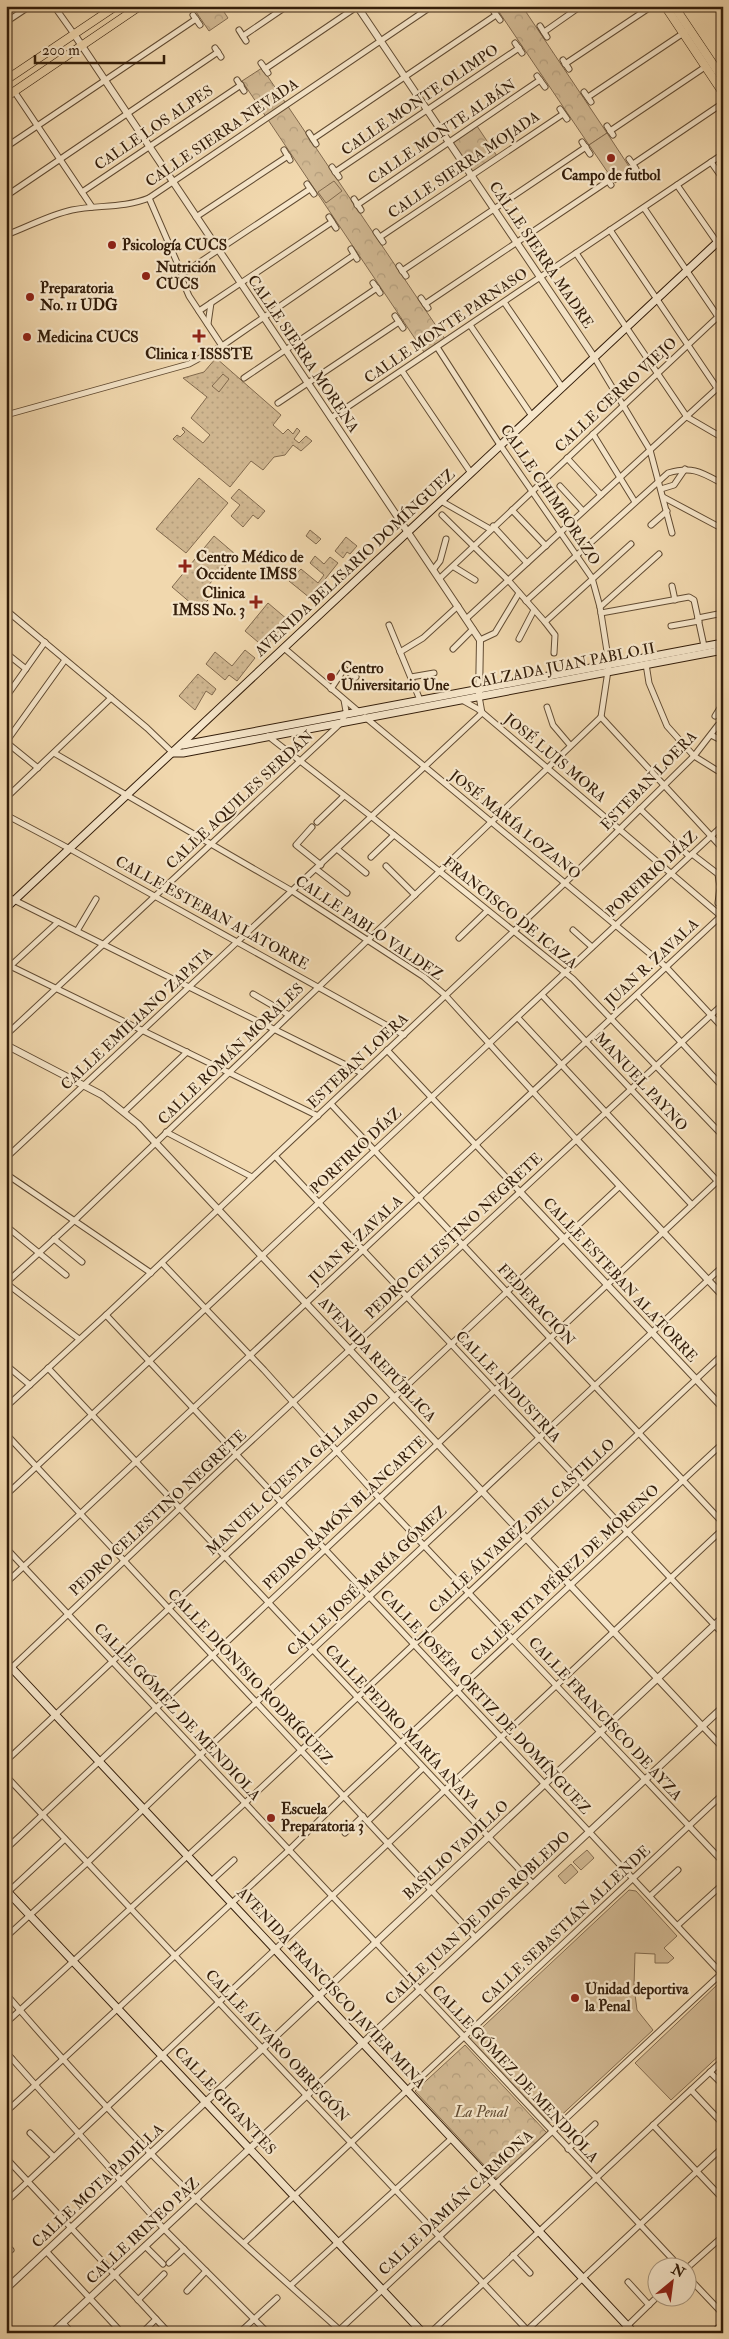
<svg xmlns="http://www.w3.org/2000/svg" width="729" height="2339" viewBox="0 0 729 2339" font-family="'IM FELL Double Pica',serif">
  <defs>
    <pattern id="grass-dots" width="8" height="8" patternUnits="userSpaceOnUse" patternTransform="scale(1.25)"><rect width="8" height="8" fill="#d1b892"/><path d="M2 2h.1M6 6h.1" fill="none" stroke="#b49e7d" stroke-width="1.8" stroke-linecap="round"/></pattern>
    <pattern id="forest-crowns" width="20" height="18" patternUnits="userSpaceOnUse" patternTransform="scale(1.25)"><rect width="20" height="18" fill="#d1b892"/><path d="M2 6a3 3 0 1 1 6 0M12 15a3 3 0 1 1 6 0" fill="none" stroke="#b49e7d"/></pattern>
  </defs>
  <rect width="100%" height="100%" fill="#f1d8ae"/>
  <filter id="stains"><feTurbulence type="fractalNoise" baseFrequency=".004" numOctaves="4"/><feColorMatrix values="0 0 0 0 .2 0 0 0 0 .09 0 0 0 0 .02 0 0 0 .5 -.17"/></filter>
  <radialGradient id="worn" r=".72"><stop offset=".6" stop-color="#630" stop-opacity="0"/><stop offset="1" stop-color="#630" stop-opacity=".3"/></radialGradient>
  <!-- grass -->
  <g fill="url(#grass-dots)" stroke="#826a4e">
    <polygon points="216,358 281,415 273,425 283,434 288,429 293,434 297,428 300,431 294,439 299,443 306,436 312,441 301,451 293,445 285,455 274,457 263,470 251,461 230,487 173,439 177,435 180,437 185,432 182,429 183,427 203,443 210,435 191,418 207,397 183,378 204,372"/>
    <polygon points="199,478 228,503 186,553 156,529"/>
    <polygon points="239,489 265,511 258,519 253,515 243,527 231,516 240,505 231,498"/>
    <polygon points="310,530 321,539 316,544 306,536"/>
    <polygon points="214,536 235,554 201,594 208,600 199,610 172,587"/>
    <polygon points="346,537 357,546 350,554 347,552 343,558 335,551"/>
    <polygon points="315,556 324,564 330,557 338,563 310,598 289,581 301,569 318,583 324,575 310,563"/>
    <polygon points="268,603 288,620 265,648 245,631"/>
    <polygon points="245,650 255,658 237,681 229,675 225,680 206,664 215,652 232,666"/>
    <polygon points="198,674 216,689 212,695 206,691 195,710 179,696"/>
  </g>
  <!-- forest -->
  <g fill="url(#forest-crowns)" stroke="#826a4e">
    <polygon points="192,6 220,6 228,18 209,31"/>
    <polygon points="495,6 522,6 607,133 589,145"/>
    <polygon points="262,68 445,339 424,352 242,81"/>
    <polygon points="477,126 497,156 472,172 453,143"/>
    <polygon points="465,2045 547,2133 497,2179 415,2091"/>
  </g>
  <!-- pitch -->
  <g fill="#d1b892" stroke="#826a4e">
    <polygon points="607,133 632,171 615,183 589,145"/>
    <polygon points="334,181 342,191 326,203 318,192"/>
    <polygon points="223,374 229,379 219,392 212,386"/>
    <polygon points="587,1850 594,1858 581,1870 573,1862"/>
    <polygon points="571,1864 578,1872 565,1884 558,1876"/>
    <polygon points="629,1890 636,1891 677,1936 664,1948 674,1958 668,1963 655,1963 655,1954 635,1953 634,1986 637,2010 653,2030 554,2122 549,2122 470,2039"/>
    <polygon points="718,1984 723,1984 723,2052 671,2100 635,2063"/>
  </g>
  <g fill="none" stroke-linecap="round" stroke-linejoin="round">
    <defs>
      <g id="minor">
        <polyline points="54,6 74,34"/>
        <polyline points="223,6 224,8"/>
        <polyline points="492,9 500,20"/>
        <polyline points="193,15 200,25"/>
        <polyline points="6,22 30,6"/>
        <polyline points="540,26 547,37"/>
        <polyline points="239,30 246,41"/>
        <polyline points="544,32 581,6"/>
        <polyline points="243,36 287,6"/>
        <polyline points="515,43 522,53"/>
        <polyline points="215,48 221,57"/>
        <polyline points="563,60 569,69"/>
        <polyline points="261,63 268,73"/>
        <polyline points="565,64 652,6"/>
        <polyline points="265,69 358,6"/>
        <polyline points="537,76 545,87"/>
        <polyline points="237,80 244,91"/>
        <polyline points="14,91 92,207"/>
        <polyline points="584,92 591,102"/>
        <polyline points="588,97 685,32"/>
        <polyline points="560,109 567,119"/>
        <polyline points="607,126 613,135"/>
        <polyline points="610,131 705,67"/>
        <polyline points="309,133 316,144"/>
        <polyline points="313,139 496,15"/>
        <polyline points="582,142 590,154"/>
        <polyline points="6,147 196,19"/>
        <polyline points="284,150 290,160"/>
        <polyline points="629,159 636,169"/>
        <polyline points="711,162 723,179"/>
        <polyline points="633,164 723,103"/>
        <polyline points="332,167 339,177"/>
        <polyline points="335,172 519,48"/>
        <polyline points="605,176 611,185"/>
        <polyline points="307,184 314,194"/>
        <polyline points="677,185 723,251"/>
        <polyline points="82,192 241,85"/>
        <polyline points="6,196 218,52"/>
        <polyline points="149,198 182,274 183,282 189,296 222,346"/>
        <polyline points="354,199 361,210"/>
        <polyline points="357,205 540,80"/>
        <polyline points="644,208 723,324"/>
        <polyline points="196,217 288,156"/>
        <polyline points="329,217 336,228"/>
        <polyline points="610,230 717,388 723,392"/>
        <polyline points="376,232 383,242"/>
        <path d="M6 235C28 227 49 215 72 210 98 205 124 208 149 198L432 6"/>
        <polyline points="380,237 563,114"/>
        <polyline points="351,249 357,259"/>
        <polyline points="576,253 687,417 723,438"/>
        <polyline points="399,266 406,276"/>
        <polyline points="402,271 586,147"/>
        <polyline points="182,274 310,189"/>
        <polyline points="373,283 380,293"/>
        <polyline points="421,298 428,308"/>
        <polyline points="504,302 562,387"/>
        <polyline points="425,304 608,181"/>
        <polyline points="199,311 332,222"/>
        <polyline points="395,316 403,328"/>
        <polyline points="208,324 211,303"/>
        <polyline points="470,325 532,416"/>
        <polyline points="437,347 500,445 592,578 600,607 609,664 601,717"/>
        <polyline points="594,357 650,450 672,533"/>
        <polyline points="402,371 471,473"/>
        <polyline points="244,378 377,288"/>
        <polyline points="278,403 399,322"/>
        <polyline points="6,415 189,364 222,346 354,255"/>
        <polyline points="331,418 723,154"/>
        <polyline points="593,434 635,502"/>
        <polyline points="567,458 601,495"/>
        <polyline points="560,486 583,511"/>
        <polyline points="661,489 674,485 685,469"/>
        <polyline points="663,497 723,529"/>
        <polyline points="441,501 490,529"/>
        <polyline points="512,510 546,546"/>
        <polyline points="442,515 508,580 545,622 555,635 554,653"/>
        <polyline points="651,525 667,511"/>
        <polyline points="493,526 527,563"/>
        <polyline points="454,567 475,580"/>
        <polyline points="433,570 440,561 446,539"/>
        <polyline points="439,579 723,312"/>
        <polyline points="672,586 675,600"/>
        <path d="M526 601 668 473C693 466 701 472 723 484"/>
        <polyline points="600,607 659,554"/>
        <polyline points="6,610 147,728 173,753"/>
        <polyline points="601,613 689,597 694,600 704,646"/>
        <polyline points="698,618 723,613"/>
        <polyline points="466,619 723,383"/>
        <polyline points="545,622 631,544"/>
        <polyline points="389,625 420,700"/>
        <polyline points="671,626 699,621"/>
        <polyline points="519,639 534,610"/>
        <polyline points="480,640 495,633 519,593"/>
        <polyline points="284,648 359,712"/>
        <polyline points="453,649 473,629"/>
        <polyline points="400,652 423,638 458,606"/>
        <polyline points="6,653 26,669"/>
        <polyline points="646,664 649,683 667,726 694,756 718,771"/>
        <polyline points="411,677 434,673"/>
        <polyline points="331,689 344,669 356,677"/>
        <polyline points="479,696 482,713"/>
        <polyline points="6,697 45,642"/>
        <polyline points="462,700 478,709 721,916"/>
        <polyline points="547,707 553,725 570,745"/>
        <polyline points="715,716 723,703"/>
        <polyline points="365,717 666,967 723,1028"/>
        <polyline points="601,717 723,849"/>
        <polyline points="711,735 723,741"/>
        <polyline points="268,736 372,817 573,979 723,1136"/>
        <polyline points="6,742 65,660"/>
        <polyline points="6,742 38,768"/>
        <polyline points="54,753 292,891 424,977 445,995 576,1139"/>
        <polyline points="6,798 111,698"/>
        <polyline points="640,809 689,856"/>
        <polyline points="6,815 70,849 404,1035"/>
        <polyline points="317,822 344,796"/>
        <polyline points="312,827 296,845 321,865"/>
        <polyline points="337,849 366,873"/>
        <polyline points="692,854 718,874 720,887 718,903"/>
        <polyline points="371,857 394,835"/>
        <polyline points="386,866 415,895"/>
        <polyline points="316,869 347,893"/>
        <polyline points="6,896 362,1073"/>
        <polyline points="573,930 592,947"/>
        <polyline points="77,931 96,899"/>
        <polyline points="459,938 487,911"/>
        <polyline points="6,964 318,1116"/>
        <polyline points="6,970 58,922"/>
        <polyline points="253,994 289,1015"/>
        <polyline points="542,995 723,1187"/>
        <polyline points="637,995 723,1087"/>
        <polyline points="518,1018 692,1205"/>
        <polyline points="6,1035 342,722 346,711 344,700"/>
        <polyline points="387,1050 520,1192"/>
        <polyline points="331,1104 723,1523"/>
        <polyline points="125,1111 187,1052"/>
        <polyline points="166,1132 252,1177"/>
        <polyline points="275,1156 723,1634"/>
        <polyline points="6,1158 482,713"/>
        <polyline points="6,1174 151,1273"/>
        <polyline points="6,1226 66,1275"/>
        <polyline points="54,1239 82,1262"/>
        <polyline points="162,1263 264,1370 379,1498 723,1862"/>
        <polyline points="6,1283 74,1221 601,717"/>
        <polyline points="6,1283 79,1339"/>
        <polyline points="106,1315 723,1975"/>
        <polyline points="6,1365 30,1385"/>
        <polyline points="48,1368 532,1883"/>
        <polyline points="6,1407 106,1315 566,882 694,756 718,725"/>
        <polyline points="6,1434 475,1937"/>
        <polyline points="6,1495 723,825"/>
        <polyline points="6,1548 679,2266"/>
        <polyline points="6,1583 723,914"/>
        <polyline points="6,1673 237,1454 723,1004"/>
        <polyline points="703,1727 723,1748"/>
        <polyline points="6,1761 620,1186"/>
        <polyline points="6,1776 530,2333"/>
        <polyline points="368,1821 423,1768"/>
        <polyline points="345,1833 363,1816"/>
        <polyline points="6,1849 723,1176"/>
        <polyline points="211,1881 234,1860"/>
        <polyline points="7,1893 65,1839"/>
        <polyline points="650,1896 678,1870"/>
        <polyline points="678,1925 723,1884"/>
        <polyline points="6,1937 87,1863 200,1755 723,1266"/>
        <path d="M6 1994C66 2064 128 2132 194 2197 242 2244 293 2288 343 2333"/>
        <polyline points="6,2023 245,1803 723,1354"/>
        <polyline points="6,2052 164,2229 268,2333"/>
        <polyline points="6,2065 12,2059"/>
        <polyline points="710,2072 723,2085"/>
        <polyline points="691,2090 723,2124"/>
        <polyline points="6,2112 289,1850 344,1796 723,1443"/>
        <polyline points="653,2125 723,2199"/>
        <polyline points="30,2133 54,2157"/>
        <polyline points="568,2149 595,2124"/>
        <polyline points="6,2158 169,2333"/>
        <polyline points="6,2202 723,1529"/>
        <polyline points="244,2243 723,1794"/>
        <polyline points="145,2246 163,2264"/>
        <polyline points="46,2251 122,2333"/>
        <polyline points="6,2253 11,2250"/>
        <polyline points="513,2255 530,2273"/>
        <polyline points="169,2263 184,2249"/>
        <polyline points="686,2269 723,2236"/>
        <polyline points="686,2275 723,2314"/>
        <polyline points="628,2282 649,2305"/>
        <polyline points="291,2285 452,2138"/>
        <polyline points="187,2291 206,2271"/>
        <polyline points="138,2300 164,2274"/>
        <polyline points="63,2323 72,2333"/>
        <polyline points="142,2333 156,2319"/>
        <polyline points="239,2333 277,2298"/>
        <polyline points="336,2333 723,1972"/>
        <polyline points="430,2333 723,2060"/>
        <polyline points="524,2333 723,2147"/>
        <polyline points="620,2333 658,2296"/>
        <polyline points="713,2333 723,2323"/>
      </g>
      <g id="tertiary">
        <polyline points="357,6 594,357"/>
        <polyline points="74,34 480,640 479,696"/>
        <polyline points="6,1045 102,1095 138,1124 703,1727"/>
        <polyline points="576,1139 723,1296"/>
        <polyline points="520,1192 723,1408"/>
        <polyline points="6,2289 723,1617"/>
        <polyline points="52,2333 723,1707"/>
      </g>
      <g id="secondary">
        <polyline points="183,745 723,643"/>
        <polyline points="173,753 183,753 723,650"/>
        <polyline points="6,908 723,237"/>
        <polyline points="6,1662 634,2333"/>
        <polyline points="6,1890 423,2333"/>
      </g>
      <g id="primary">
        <polyline points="665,6 723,93"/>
        <polyline points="674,6 723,79"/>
        <polyline points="6,80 116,6"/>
        <polyline points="6,97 140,6"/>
      </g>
    </defs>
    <!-- minor casing -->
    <use href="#minor" stroke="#624c33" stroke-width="7"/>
    <!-- tertiary casing -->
    <use href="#tertiary" stroke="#624c33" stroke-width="8"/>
    <!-- secondary casing -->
    <use href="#secondary" stroke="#331d0a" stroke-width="9"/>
    <!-- primary casing -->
    <use href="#primary" stroke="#331d0a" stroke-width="9"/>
    <!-- minor -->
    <use href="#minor" stroke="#f6e6ca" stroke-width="5"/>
    <!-- tertiary -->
    <use href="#tertiary" stroke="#f6e6ca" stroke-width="6"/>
    <!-- secondary -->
    <use href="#secondary" stroke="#f6e6ca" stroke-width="7"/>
    <!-- primary -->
    <use href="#primary" stroke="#f1d8ae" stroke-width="8"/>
  </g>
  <!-- markers -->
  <g fill="#8f2418" stroke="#f6e6ca" stroke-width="2">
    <circle cx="611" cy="158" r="5"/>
    <circle cx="112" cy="245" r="5"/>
    <circle cx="146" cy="276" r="5"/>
    <circle cx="30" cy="297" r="5"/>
    <path d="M196.5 328.5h5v5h5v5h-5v5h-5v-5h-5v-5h5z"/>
    <circle cx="27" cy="337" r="5"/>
    <path d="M182.5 558.5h5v5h5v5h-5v5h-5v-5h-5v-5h5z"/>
    <path d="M253.5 594.5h5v5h5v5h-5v5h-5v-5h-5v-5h5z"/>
    <circle cx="331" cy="677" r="5"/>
    <circle cx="271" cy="1818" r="5"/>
    <circle cx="575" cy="1998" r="5"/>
  </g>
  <g text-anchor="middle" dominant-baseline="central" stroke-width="4.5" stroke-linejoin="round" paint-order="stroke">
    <!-- street labels -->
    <g font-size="15" fill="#331d0a" stroke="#f6e6ca">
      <text transform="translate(420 100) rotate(-34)">CALLE MONTE OLIMPO</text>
      <text transform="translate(154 128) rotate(-34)">CALLE LOS ALPES</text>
      <text transform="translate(442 132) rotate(-34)">CALLE MONTE ALBÁN</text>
      <text transform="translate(222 133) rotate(-34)">CALLE SIERRA NEVADA</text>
      <text transform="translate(464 165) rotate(-34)">CALLE SIERRA MOJADA</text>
      <text transform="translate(541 255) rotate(56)">CALLE SIERRA MADRE</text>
      <text transform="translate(446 326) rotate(-34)">CALLE MONTE PARNASO</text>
      <text transform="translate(303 354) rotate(56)">CALLE SIERRA MORENA</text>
      <text transform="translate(616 395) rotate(-43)">CALLE CERRO VIEJO</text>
      <text transform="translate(550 495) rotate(56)">CALLE CHIMBORAZO</text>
      <text transform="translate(355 563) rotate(-43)">AVENIDA BELISARIO DOMÍNGUEZ</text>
      <text transform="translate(563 666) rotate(-11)">CALZADA JUAN PABLO II</text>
      <text transform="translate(555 758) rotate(40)">JOSÉ LUIS MORA</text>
      <text transform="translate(649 781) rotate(-46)">ESTEBAN LOERA</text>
      <text transform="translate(240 800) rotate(-43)">CALLE AQUILES SERDÁN</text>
      <text transform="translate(515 825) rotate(39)">JOSÉ MARÍA LOZANO</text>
      <text transform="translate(652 874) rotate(-43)">PORFIRIO DÍAZ</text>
      <text transform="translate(212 913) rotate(29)">CALLE ESTEBAN ALATORRE</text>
      <text transform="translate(510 913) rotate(39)">FRANCISCO DE ICAZA</text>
      <text transform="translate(369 928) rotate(34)">CALLE PABLO VALDEZ</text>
      <text transform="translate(652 963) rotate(-43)">JUAN R. ZAVALA</text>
      <text transform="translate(137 1019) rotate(-43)">CALLE EMILIANO ZAPATA</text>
      <text transform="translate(231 1054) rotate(-44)">CALLE ROMÁN MORALES</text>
      <text transform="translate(358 1061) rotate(-43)">ESTEBAN LOERA</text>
      <text transform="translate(641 1082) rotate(47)">MANUEL PAYNO</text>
      <text transform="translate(356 1151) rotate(-43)">PORFIRIO DÍAZ</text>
      <text transform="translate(454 1236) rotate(-43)">PEDRO CELESTINO NEGRETE</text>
      <text transform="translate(356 1240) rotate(-43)">JUAN R. ZAVALA</text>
      <text transform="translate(620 1280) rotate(47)">CALLE ESTEBAN ALATORRE</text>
      <text transform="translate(536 1305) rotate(47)">FEDERACIÓN</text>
      <text transform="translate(377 1360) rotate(47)">AVENIDA REPÚBLICA</text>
      <text transform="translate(508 1387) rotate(47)">CALLE INDUSTRIA</text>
      <text transform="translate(293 1474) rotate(-43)">MANUEL CUESTA GALLARDO</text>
      <text transform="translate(158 1513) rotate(-43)">PEDRO CELESTINO NEGRETE</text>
      <text transform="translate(345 1513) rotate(-43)">PEDRO RAMÓN BLANCARTE</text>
      <text transform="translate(522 1526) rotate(-43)">CALLE ÁLVAREZ DEL CASTILLO</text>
      <text transform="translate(565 1573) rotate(-43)">CALLE RITA PÉREZ DE MORENO</text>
      <text transform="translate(367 1581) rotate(-43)">CALLE JOSÉ MARÍA GÓMEZ</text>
      <text transform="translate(250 1677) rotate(47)">CALLE DIONISIO RODRÍGUEZ</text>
      <text transform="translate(485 1702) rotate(47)">CALLE JOSÉFA ORTIZ DE DOMÍNGUEZ</text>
      <text transform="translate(177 1712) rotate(47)">CALLE GÓMEZ DE MENDIOLA</text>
      <text transform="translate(605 1719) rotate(47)">CALLE FRANCISCO DE AYZA</text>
      <text transform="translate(402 1727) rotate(47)">CALLE PEDRO MARÍA ANAYA</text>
      <text transform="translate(456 1850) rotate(-43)">BASILIO VADILLO</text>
      <text transform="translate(478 1918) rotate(-43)">CALLE JUAN DE DIOS ROBLEDO</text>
      <text transform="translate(566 1925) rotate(-43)">CALLE SEBASTIÁN ALLENDE</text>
      <text transform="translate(331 1988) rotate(47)">AVENIDA FRANCISCO JAVIER MINA</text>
      <text transform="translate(277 2046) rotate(47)">CALLE ÁLVARO OBREGÓN</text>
      <text transform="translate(515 2074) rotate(47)">CALLE GÓMEZ DE MENDIOLA</text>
      <text transform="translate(225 2101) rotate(47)">CALLE GIGANTES</text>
      <text transform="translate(98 2186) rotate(-43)">CALLE MOTA PADILLA</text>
      <text transform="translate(456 2203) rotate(-43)">CALLE DAMIÁN CARMONA</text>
      <text transform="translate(143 2231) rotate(-43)">CALLE IRINEO PAZ</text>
    </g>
    <!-- poi labels -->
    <g font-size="15" font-weight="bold" fill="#331d0a" stroke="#f6e6ca" text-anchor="start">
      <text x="611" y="175" text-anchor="middle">Campo de futbol</text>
      <text x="122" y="245">Psicología CUCS</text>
      <text x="156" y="267">Nutrición<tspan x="156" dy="17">CUCS</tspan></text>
      <text x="40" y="288">Preparatoria<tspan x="40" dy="17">No. 11 UDG</tspan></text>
      <text x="37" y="337">Medicina CUCS</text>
      <text x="199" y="354" text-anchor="middle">Clinica 1 ISSSTE</text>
      <text x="196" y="557">Centro Médico de<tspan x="196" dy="17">Occidente IMSS</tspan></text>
      <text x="245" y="593" text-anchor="end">Clinica<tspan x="245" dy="17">IMSS No. 3</tspan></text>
      <text x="341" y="668">Centro<tspan x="341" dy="17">Universitario Une</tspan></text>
      <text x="281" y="1809">Escuela<tspan x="281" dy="17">Preparatoria 3</tspan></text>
      <text x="585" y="1989">Unidad deportiva<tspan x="585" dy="17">la Penal</tspan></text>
    </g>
    <!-- park labels -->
    <g font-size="15" font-style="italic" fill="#624c33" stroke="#f6e6ca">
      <text x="481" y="2112">La Penal</text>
    </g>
  </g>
  <!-- margin -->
  <rect width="729" height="2339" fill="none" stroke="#f1d8ae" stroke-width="25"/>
  <rect x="8" y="8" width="714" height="2324" fill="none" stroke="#331d0a" stroke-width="2.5"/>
  <rect x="12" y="12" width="704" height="2314" fill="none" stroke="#331d0a"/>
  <!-- north arrow -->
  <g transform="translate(672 2282) rotate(29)"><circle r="24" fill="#f6e6ca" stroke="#a8967d"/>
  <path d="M0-4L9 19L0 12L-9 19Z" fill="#8f2418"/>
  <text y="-8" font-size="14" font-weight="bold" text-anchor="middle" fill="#331d0a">N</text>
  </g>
  <!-- scale -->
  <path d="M35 55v8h129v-8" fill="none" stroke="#331d0a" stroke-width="2.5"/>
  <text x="42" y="55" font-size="15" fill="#331d0a" stroke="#f6e6ca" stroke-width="4" paint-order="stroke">200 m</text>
  <rect width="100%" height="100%" filter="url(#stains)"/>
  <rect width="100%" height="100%" fill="url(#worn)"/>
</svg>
